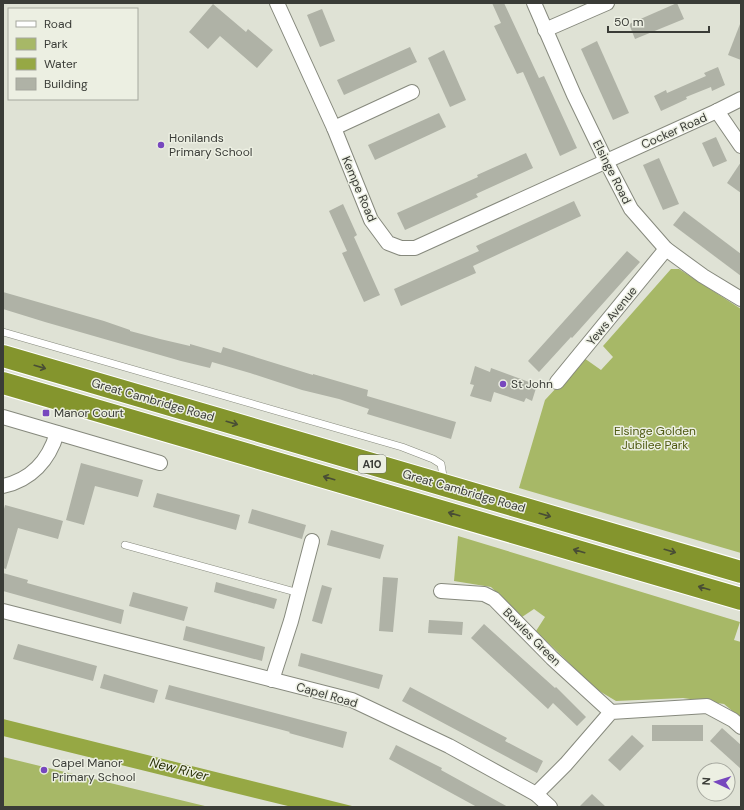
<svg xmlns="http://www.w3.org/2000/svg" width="744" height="810" viewBox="0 0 744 810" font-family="'DM Sans',sans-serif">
  <rect width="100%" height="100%" fill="#dfe2d5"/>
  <!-- green -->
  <g fill="#a7b867">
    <polygon points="671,269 679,269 741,309 741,553 519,488 545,400 584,358 601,370 613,357 603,346"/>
    <polygon points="458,536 740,622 734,640 741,642 741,718 724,704 683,698 616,701 596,689 536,631 545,617 534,609 522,617 491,587 454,581"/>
    <polygon points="3,757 209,807 3,807"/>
  </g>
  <!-- water -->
  <polygon fill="#96a844" points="3,719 356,807 292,807 3,736"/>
  <!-- building -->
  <g fill="#afb2a6">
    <polygon points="492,3 504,3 539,78 544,76 577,148 560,156 523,72 517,74 494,26 501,23"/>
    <polygon points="677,3 684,19 635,39 629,24"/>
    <polygon points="213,4 246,32 248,29 273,50 257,68 220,36 208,49 189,32"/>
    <polygon points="322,9 335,41 320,47 307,15"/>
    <polygon points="740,24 741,24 741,60 728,55"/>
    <polygon points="597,41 629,113 613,120 581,49"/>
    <polygon points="410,47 417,62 344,95 337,80"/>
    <polygon points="444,50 466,100 450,107 428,58"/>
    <polygon points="718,67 725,85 712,91 711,87 686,97 687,99 661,111 654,96 666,90 667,93 706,76 704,73"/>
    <polygon points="439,113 446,127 375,160 368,145"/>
    <polygon points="716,137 727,161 713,167 702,143"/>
    <polygon points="526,153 533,168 476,194 478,197 405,230 397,213 478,177 477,175"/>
    <polygon points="659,158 679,204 663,210 643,165"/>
    <polygon points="741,162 741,193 727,183"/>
    <polygon points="574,201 581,216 473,266 476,273 401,306 394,289 479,251 476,246"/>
    <polygon points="343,204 357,235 354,237 380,295 364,302 342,253 347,251 329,211"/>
    <polygon points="684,211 741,254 741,276 673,225"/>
    <polygon points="627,251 640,262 572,338 571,337 539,372 528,361"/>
    <polygon points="3,292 104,321 130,330 130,331 160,339 190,346 190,344 221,353 223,347 313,375 313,374 368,390 367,396 456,422 451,439 367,414 369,409 339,399 302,390 250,373 212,362 210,368 181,361 45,322 3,309"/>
    <polygon points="475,366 490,372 491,368 537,385 532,401 526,398 524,402 494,392 491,402 470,396 474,385 470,384"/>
    <polygon points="81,463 143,480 138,497 95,486 84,525 66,520"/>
    <polygon points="157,493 240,515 236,530 153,507"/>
    <polygon points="5,505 63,521 58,539 18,528 6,569 3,568 3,513"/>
    <polygon points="252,509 306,525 302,539 248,523"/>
    <polygon points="331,530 384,545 380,559 327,545"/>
    <polygon points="3,573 28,580 27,583 124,610 121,624 3,591"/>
    <polygon points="383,577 398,578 393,632 379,631"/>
    <polygon points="216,582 277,599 274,609 214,592"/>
    <polygon points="322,585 332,588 322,624 312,621"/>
    <polygon points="133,592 188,607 184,621 129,606"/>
    <polygon points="429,620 463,622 462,635 428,633"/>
    <polygon points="484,624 555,688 556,687 586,717 577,726 553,703 548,709 471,638"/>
    <polygon points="186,626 265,647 262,661 183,640"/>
    <polygon points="18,644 97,666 93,681 13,659"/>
    <polygon points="301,653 383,675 379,689 298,666"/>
    <polygon points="104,674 158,690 154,703 100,688"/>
    <polygon points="169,685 347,732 343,748 289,733 290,732 165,699"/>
    <polygon points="410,687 507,738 505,741 543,761 537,773 402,701"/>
    <rect x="652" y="725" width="51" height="16"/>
    <polygon points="722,728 741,745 741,769 710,741"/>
    <polygon points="632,735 644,746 620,771 608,760"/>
    <polygon points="396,745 442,768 441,770 508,807 477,807 389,759"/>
    <polygon points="592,794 606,807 579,807"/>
  </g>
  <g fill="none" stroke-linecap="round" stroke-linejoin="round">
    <defs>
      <g id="lane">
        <polyline points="3,332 402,447 433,459 441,464 443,476 441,482"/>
        <polyline points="125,545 299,593"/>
      </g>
      <g id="street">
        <polyline points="277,3 334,128 371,220 388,243 401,248 415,248 717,111 741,99"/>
        <polyline points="534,3 574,95 606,161 631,209 666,249 703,276 741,299"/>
        <polyline points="545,30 607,3"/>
        <polyline points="717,111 741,146"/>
        <polyline points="334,128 412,92"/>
        <polyline points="557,382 666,249"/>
        <polyline points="3,417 160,463"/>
        <path d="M3 486C31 480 49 460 57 433"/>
        <polyline points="441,591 484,594 494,599 552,658 611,712"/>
        <polyline points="3,611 352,700 449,746 536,794 550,807"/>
        <polyline points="272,680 291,621 312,541"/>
        <polyline points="536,794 566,764 611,712 707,706 733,720 741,727"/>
      </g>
      <g id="highway">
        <polyline points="3,356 741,572"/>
        <polyline points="3,383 741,599"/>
      </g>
    </defs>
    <!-- lane casing -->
    <use href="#lane" stroke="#86897d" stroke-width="8"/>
    <!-- street casing -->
    <use href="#street" stroke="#86897d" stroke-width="16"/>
    <!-- highway casing -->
    <use href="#highway" stroke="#fff" stroke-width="24"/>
    <!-- lane -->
    <use href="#lane" stroke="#fff" stroke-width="7"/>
    <!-- street -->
    <use href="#street" stroke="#fff" stroke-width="14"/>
    <!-- highway -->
    <use href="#highway" stroke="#84952d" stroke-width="22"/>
  </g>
  <!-- one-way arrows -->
  <defs><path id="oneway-shaft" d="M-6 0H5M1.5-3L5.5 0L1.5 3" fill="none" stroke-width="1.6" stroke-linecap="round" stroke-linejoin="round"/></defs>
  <g stroke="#494e35">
    <use href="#oneway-shaft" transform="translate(40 367) rotate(16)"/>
    <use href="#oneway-shaft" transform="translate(232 423) rotate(16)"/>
    <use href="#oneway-shaft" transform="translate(329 478) rotate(-164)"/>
    <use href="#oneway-shaft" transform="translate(454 514) rotate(-164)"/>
    <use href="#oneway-shaft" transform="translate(545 515) rotate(16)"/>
    <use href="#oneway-shaft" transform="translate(579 551) rotate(-164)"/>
    <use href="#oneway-shaft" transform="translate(670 551) rotate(16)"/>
    <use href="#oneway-shaft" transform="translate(704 588) rotate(-164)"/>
  </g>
  <!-- markers -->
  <g fill="#7747be" stroke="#ecefe2" stroke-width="1.5">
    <circle cx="161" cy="145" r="4"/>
    <circle cx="503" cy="384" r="4"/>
    <rect x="42" y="409" width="8" height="8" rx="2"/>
    <circle cx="44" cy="770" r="4"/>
  </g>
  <g text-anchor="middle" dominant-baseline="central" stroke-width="3" stroke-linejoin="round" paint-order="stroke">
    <!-- shield labels -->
    <rect fill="#ecefe2" stroke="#6f726a" stroke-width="1" x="358" y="455" width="28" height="18" rx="3"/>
    <g font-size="11" font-weight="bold" fill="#3a3c37">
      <text x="372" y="464">A10</text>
    </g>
    <!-- street labels -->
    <g font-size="12" fill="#3a3c37" stroke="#ecefe2">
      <text transform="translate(674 131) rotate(-24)">Cocker Road</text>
      <text transform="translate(612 172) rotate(63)">Elsinge Road</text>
      <text transform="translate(359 189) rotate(67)">Kempe Road</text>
      <text transform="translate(612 316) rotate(-51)">Yews Avenue</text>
      <text transform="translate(153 400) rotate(16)">Great Cambridge Road</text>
      <text transform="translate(464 491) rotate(16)">Great Cambridge Road</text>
      <text transform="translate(532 637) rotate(45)">Bowles Green</text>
      <text transform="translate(327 695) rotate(16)">Capel Road</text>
    </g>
    <!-- poi labels -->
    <g font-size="12" fill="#3a3c37" stroke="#ecefe2" text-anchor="start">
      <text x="169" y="138">Honilands<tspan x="169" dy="14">Primary School</tspan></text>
      <text x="511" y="384">St John</text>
      <text x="54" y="413">Manor Court</text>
      <text x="52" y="763">Capel Manor<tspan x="52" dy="14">Primary School</tspan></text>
    </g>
    <!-- park labels -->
    <g font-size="12" fill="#4f5a12" stroke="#ecefe2">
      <text x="655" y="431">Elsinge Golden<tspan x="655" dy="14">Jubilee Park</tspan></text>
    </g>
    <!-- water labels -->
    <g font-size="13" font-style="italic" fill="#293005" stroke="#ecefe2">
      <text transform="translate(179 769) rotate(14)">New River</text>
    </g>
  </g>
  <!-- border -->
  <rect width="744" height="810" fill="none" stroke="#3a3c37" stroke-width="8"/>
  <!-- legend -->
  <rect x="8" y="8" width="130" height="92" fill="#ecefe2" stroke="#a5a79e"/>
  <rect x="16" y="21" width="20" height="6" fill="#ffffff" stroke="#a5a79e"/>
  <text x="44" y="28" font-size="12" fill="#3a3c37">Road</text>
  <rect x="16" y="38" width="20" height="12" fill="#a7b867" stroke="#a5a79e"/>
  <text x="44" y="48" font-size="12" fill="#3a3c37">Park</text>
  <rect x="16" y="58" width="20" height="12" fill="#96a844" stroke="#a5a79e"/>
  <text x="44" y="68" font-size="12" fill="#3a3c37">Water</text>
  <rect x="16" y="78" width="20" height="12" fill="#afb2a6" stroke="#a5a79e"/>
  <text x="44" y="88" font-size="12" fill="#3a3c37">Building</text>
  <!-- north arrow -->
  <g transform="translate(716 782) rotate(274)"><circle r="19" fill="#ecefe2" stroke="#a5a79e"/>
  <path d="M0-3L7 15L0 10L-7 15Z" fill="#7747be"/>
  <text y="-6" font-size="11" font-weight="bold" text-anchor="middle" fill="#3a3c37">N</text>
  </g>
  <!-- scale -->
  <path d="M608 26v6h101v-6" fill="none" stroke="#3a3c37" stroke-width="2"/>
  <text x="614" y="26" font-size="12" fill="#3a3c37" stroke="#ecefe2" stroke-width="3" paint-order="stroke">50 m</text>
</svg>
